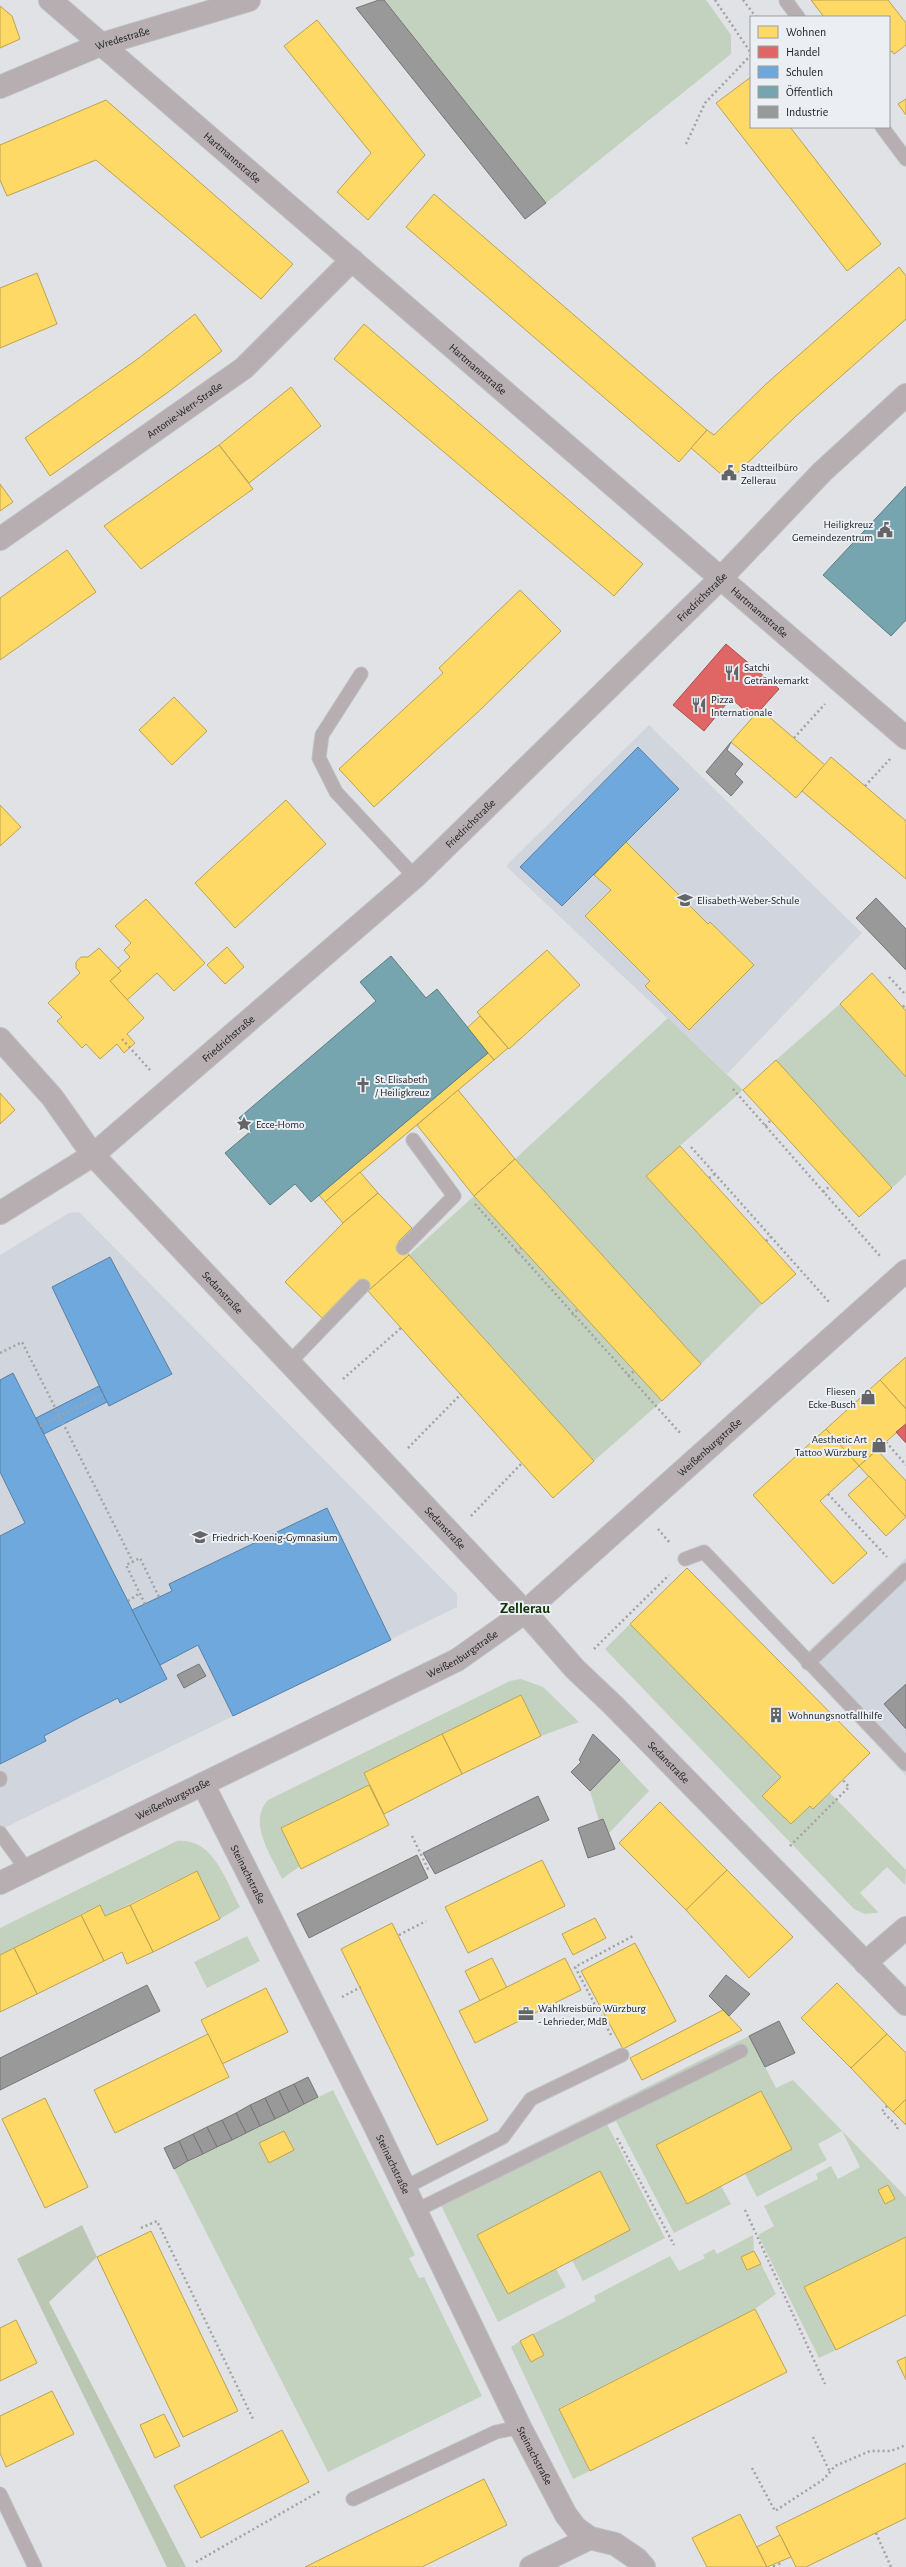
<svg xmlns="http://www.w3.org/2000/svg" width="906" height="2567" viewBox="0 0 906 2567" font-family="'Alegreya Sans',sans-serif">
  <rect width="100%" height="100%" fill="#e0e2e5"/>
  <!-- built -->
  <g fill="#d1d6de">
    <polygon points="649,725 862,933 727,1074 506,866"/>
    <polygon points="79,1212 457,1594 457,1607 0,1830 0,1255 69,1213"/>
    <polygon points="906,1558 906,1776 798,1661"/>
  </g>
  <!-- green -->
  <g fill="#c3d2be">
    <polygon points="384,0 706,0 731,35 731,54 546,203"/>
    <polygon points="840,1004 906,1077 906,1175 892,1188 776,1060"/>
    <polygon points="668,1018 743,1090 646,1176 762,1304 701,1364 515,1159"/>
    <polygon points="474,1196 662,1401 594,1461 409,1255"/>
    <polygon points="630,1624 781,1777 762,1796 791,1824 810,1806 813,1809 830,1793 906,1870 905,1885 887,1867 860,1893 878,1912 876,1913 865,1914 854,1909 605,1649"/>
    <path d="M521 1679 543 1687 579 1722 541 1736 521 1695 364 1773 369 1785 281 1828 300 1866 282 1879C272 1856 247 1823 268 1800L510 1681Z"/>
    <polygon points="620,1760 649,1791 609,1833 603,1819 599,1821 590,1791"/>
    <path d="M177 1841C214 1838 225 1880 240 1907L220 1919 196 1871 105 1916 99 1905 0 1955V1928Z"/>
    <polygon points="247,1936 260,1961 207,1988 194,1962"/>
    <polygon points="749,2036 776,2088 793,2080 906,2197 906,2237 805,2287 836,2350 819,2358 758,2235 774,2226 764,2206 818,2179 816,2174 831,2166 838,2179 860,2167 842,2131 818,2144 827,2160 757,2197 745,2174 791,2149 761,2091 657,2145 721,2186 731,2204 674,2233 616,2121 607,2124 665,2238 583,2281 572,2260 630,2230 600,2171 477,2235 508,2294 556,2269 566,2287 498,2322 435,2193"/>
    <polygon points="333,2090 415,2255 409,2258 419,2278 424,2277 482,2396 328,2472 174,2169"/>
    <polygon points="753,2235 754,2251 741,2258 747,2270 761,2264 776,2294 755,2309 559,2408 590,2471 573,2479 511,2347 520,2341 531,2362 543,2355 533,2334 596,2301 594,2296 670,2256 679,2271 705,2258 703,2255 714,2249 717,2254"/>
  </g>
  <!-- forest -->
  <polygon fill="#bac8b3" points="82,2225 97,2257 49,2302 186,2567 167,2567 17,2259"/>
  <!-- homes -->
  <g fill="#ffd966" stroke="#bca252">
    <polygon points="811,0 888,0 906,23 906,45 894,54 892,51 889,53 889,17 824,17"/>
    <polygon points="0,6 12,16 20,39 0,48"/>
    <polygon points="317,20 425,155 368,220 337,192 371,153 284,46"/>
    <polygon points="751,77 751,127 790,127 881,244 847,271 716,103"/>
    <polygon points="906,99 906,115 898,104"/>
    <polygon points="106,100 293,264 261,299 96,160 7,196 0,180 0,145"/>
    <polygon points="434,194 707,430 679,462 406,227"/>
    <polygon points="899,267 906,276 906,319 796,416 729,481 691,448 707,430 714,435 766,384"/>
    <polygon points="37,273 57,324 0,348 0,288"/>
    <polygon points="195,314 222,351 167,393 50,476 25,438 139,358"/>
    <polygon points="364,324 643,564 614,596 334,359"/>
    <polygon points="291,387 321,426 249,483 219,445"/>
    <polygon points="219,445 253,489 141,569 104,526"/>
    <polygon points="0,484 13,502 0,511"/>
    <polygon points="67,550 96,592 0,660 0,598"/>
    <polygon points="520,590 561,631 478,712 374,807 339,769 443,673 439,668"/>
    <polygon points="174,697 207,731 172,765 139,730"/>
    <polygon points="760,709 825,765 796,798 731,742"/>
    <polygon points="831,757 906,821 906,879 802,791"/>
    <polygon points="286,800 326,844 235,928 195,883"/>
    <polygon points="0,805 21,827 0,846"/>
    <polygon points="626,842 708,924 710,922 754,965 689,1030 645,986 650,981 585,916 611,890 594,875"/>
    <polygon points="146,899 205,963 174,991 157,973 127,1000 110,981 121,971 118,968 130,957 124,950 131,943 115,926"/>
    <polygon points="227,947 244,967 225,984 207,965"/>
    <polygon points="99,948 121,971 110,981 144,1018 127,1034 135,1043 124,1053 117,1044 100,1059 86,1044 82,1048 57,1021 62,1017 48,1003 80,973 76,968 76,962 81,957 88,957"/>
    <polygon points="547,950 580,985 509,1049 477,1012"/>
    <polygon points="872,973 906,1011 906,1077 840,1004"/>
    <polygon points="480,1016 508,1048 494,1060 467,1028"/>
    <polygon points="488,1053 494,1060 325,1202 319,1195"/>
    <polygon points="776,1060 892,1188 859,1217 743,1090"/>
    <polygon points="458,1090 515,1159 474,1196 417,1125"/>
    <polygon points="0,1093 15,1110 0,1124"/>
    <polygon points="680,1146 796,1274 762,1304 646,1176"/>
    <polygon points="515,1159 701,1364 662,1401 474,1196"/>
    <polygon points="360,1172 378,1193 343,1223 325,1202"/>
    <polygon points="378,1193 412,1228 398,1242 409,1255 368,1291 359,1280 322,1318 285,1282 343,1223"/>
    <polygon points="409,1255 594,1461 553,1498 368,1291"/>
    <polygon points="906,1357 906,1409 880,1380"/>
    <polygon points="880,1380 906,1409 906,1424 859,1466 826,1429"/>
    <polygon points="826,1429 859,1466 820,1501 867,1553 833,1584 753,1495"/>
    <polygon points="877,1450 906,1481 906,1517 859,1466"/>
    <polygon points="869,1476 906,1517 886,1536 848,1495"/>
    <polygon points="687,1568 870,1753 813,1809 810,1806 791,1824 762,1796 781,1777 630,1624"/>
    <polygon points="521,1695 541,1736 462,1774 442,1734"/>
    <polygon points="442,1734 462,1774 384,1814 364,1773"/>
    <polygon points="369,1785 389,1825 301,1869 281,1828"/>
    <polygon points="660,1802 727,1870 686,1910 619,1843"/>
    <polygon points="542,1860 565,1906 468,1953 445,1907"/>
    <polygon points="727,1870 793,1937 749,1978 686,1910"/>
    <polygon points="197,1871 220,1919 153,1952 130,1905"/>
    <polygon points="100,1905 105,1916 130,1905 153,1952 127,1964 122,1952 104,1961 81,1915"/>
    <polygon points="81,1915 104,1961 37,1994 14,1948"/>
    <polygon points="595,1918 606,1938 573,1955 562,1934"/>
    <polygon points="392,1923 488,2120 437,2145 341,1949"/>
    <polygon points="635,1943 676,2021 623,2049 581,1971"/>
    <polygon points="14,1948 37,1994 0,2012 0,1955"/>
    <polygon points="492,1958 507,1988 480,2001 465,1971"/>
    <polygon points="565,1958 581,1990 475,2043 459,2011"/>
    <polygon points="837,1983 887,2034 851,2068 801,2018"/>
    <polygon points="266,1988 288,2032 222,2064 201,2020"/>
    <polygon points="723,2010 742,2030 642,2080 630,2058"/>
    <polygon points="208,2034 229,2077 115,2133 94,2090"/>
    <polygon points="887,2034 906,2053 906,2099 893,2112 851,2068"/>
    <polygon points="761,2091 792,2149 687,2204 656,2145"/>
    <polygon points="45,2098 88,2187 45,2208 2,2119"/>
    <polygon points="906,2099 906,2125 893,2112"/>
    <polygon points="284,2131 294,2150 269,2163 259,2143"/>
    <polygon points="600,2171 630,2230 508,2294 477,2235"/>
    <polygon points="888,2185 895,2199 885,2204 878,2190"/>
    <polygon points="151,2231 238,2411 183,2437 97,2257"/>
    <polygon points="906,2237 906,2315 836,2350 804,2287"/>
    <polygon points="754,2251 761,2264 747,2270 741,2257"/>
    <polygon points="755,2309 787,2372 590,2471 559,2409"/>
    <polygon points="16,2320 37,2363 0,2381 0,2328"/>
    <polygon points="533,2334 544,2355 531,2362 520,2341"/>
    <polygon points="906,2357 906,2380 897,2361"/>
    <polygon points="52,2391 74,2434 6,2467 0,2453 0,2416"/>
    <polygon points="164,2414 180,2446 155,2458 140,2425"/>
    <polygon points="282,2430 309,2482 201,2538 174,2486"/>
    <polygon points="906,2463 906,2518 806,2567 796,2567 776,2527"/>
    <polygon points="484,2479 507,2525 422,2567 305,2567"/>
    <polygon points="740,2514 767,2567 707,2567 692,2538"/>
    <polygon points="780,2535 791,2557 767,2567 757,2547"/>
  </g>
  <!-- shops -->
  <g fill="#e06666" stroke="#a65152">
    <polygon points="726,644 779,689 753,718 731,698 704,731 673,705"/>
    <polygon points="906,1424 906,1443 896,1432"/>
  </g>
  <!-- schools -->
  <g fill="#6fa8dc" stroke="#5780a4">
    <polygon points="638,747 679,789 562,906 520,867"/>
    <polygon points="110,1257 172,1374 109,1406 52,1287"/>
    <polygon points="13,1373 167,1679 120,1703 118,1698 82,1716 44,1736 46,1741 0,1764 0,1536 25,1523 0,1472 0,1380"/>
    <polygon points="99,1386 107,1402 44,1434 36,1418"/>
    <polygon points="327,1508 391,1640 233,1716 198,1645 160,1665 132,1610 172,1591 169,1584"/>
  </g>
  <!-- public -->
  <g fill="#76a5af" stroke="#5c7d85">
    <polygon points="906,486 906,620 891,636 823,575"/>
    <polygon points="391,956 426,998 437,989 488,1053 311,1202 295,1184 270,1205 225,1153 251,1131 239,1118 376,1001 360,982"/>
  </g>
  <!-- industry -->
  <g fill="#999" stroke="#757576">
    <polygon points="379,0 384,0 546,203 525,219 356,8"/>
    <polygon points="731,742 727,750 743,764 735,774 743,782 731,796 706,772"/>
    <polygon points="876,898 906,929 906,970 856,918"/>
    <polygon points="199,1664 206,1676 184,1688 177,1675"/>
    <polygon points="906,1684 906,1729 884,1704"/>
    <polygon points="593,1734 620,1760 590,1791 571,1772 581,1762 579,1760"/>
    <polygon points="538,1796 549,1820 435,1874 423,1853"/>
    <polygon points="603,1819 615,1849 588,1858 578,1828"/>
    <polygon points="417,1855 428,1878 309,1938 297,1914"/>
    <polygon points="726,1975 750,1994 729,2016 709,1996"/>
    <polygon points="147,1985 160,2011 0,2090 0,2058"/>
    <polygon points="779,2021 795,2053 765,2067 749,2036"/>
    <polygon points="308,2077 318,2097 304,2104 294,2084"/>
    <polygon points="294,2084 304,2104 289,2112 279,2091"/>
    <polygon points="279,2091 289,2112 275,2119 265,2098"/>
    <polygon points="265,2098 275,2119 260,2126 250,2105"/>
    <polygon points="250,2105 260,2126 246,2133 236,2113"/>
    <polygon points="236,2113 246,2133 232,2140 222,2120"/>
    <polygon points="222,2120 232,2140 217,2147 207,2127"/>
    <polygon points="207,2127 217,2147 203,2154 193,2134"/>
    <polygon points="193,2134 203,2154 188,2161 179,2141"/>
    <polygon points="179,2141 188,2161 174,2169 164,2148"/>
  </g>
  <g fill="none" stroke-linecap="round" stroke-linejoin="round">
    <defs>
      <g id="service">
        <polyline points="786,1 798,17"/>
        <polyline points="882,127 906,159"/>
        <polyline points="361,674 322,735 319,758 336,792 415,877"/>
        <polyline points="403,1248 454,1196 413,1140"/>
        <polyline points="289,1363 363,1286"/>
        <polyline points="685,1559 704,1552 906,1764"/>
        <polyline points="808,1663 906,1570"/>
        <polyline points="0,1778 0,1780"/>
        <polyline points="0,1833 27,1870"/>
        <polyline points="404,2188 503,2137 531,2099 622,2055"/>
        <polyline points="415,2211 741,2051"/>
        <polyline points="0,2494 35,2567"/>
        <polyline points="353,2499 496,2432 520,2427"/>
      </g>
      <g id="minor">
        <path id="s1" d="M50 0 906 738"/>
        <path id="s2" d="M0 87 102 44 249 0"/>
        <path id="s3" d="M0 539 244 368 352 260"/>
        <path id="s4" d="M0 1039 52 1097 93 1155 525 1612 575 1669 613 1705 906 2004"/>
        <path id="s5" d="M0 1213 93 1155 415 877 722 577 822 472 906 395"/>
        <path id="s6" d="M203 1784 374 2124 520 2427 566 2515 576 2528 590 2538 615 2544 637 2559 644 2567"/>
        <polyline points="865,1963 906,1928"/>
        <polyline points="531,2567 590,2538"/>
      </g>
      <g id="tertiary">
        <path id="s7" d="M0 1883 457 1660 525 1612 906 1271"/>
      </g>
    </defs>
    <!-- service casing -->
    <use href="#service" stroke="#bebfc1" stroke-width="15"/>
    <!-- minor casing -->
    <use href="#minor" stroke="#bebfc1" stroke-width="24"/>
    <!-- tertiary casing -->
    <use href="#tertiary" stroke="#bebfc1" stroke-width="24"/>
    <!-- path -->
    <g stroke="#a4a1a2" stroke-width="2.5" stroke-dasharray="2 3" stroke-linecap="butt">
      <polyline points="715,0 751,53"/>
      <polyline points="743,0 756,17"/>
      <polyline points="686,144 705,103 751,55"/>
      <polyline points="794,738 825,704"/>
      <polyline points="865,786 890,759"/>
      <polyline points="889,977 906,995"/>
      <polyline points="903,1007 906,1004"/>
      <polyline points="122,1039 150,1070"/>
      <polyline points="733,1089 880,1256"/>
      <polyline points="765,1126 771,1120"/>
      <polyline points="691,1147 829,1302"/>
      <polyline points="709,1178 715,1174"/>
      <polyline points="823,1192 830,1186"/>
      <polyline points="475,1204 681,1434"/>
      <polyline points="766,1241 771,1237"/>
      <polyline points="516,1252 521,1248"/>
      <polyline points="572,1315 577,1310"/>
      <polyline points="0,1353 22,1342 133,1562"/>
      <polyline points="628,1376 634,1371"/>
      <polyline points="343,1379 401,1328"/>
      <polyline points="40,1426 103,1394"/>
      <polyline points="886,1442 906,1465"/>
      <polyline points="408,1448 461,1394"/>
      <polyline points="828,1494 887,1557"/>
      <polyline points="471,1516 522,1463"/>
      <polyline points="658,1529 670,1543"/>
      <polyline points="128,1601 140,1593"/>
      <polyline points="145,1604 126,1565 140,1558 159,1597"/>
      <polyline points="594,1649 669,1575"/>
      <polyline points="412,1836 428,1869 431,1868"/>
      <polyline points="790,1846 849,1787 843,1780"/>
      <polyline points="399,1935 426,1921"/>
      <polyline points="342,1997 361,1987"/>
      <polyline points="611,2035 575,1967 633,1936"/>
      <polyline points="887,2106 882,2111 898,2127 897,2129"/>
      <polyline points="617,2138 674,2245"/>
      <polyline points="745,2210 825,2384"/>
      <polyline points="141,2228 157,2221 254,2421"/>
      <polyline points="813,2437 830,2472"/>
      <polyline points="752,2468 775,2511 824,2479 835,2466 870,2451 891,2451 906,2445"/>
      <polyline points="876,2533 891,2567"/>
      <polyline points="196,2562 322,2490"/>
      <polyline points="779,2563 781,2567"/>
      <polyline points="774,2565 774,2567"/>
    </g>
    <!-- service -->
    <use href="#service" stroke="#b6aeb0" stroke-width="13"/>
    <!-- minor -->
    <use href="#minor" stroke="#b6aeb0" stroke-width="22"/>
    <!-- tertiary -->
    <use href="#tertiary" stroke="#b6aeb0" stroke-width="22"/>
  </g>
  <!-- icons -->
  <defs>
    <symbol id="civic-bare" viewBox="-9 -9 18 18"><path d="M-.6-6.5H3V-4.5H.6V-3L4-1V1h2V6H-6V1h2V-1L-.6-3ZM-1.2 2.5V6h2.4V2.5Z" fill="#636567" stroke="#ebeff4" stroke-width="2.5" paint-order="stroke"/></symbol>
    <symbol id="restaurant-bare" viewBox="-9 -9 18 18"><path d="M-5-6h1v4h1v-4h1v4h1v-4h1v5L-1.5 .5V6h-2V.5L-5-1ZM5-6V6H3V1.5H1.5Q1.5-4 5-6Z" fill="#636567" stroke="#ebeff4" stroke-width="2.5" paint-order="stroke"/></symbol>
    <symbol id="school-bare" viewBox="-9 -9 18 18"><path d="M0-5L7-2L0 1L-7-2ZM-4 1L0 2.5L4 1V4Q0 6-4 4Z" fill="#636567" stroke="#ebeff4" stroke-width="2.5" paint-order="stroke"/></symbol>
    <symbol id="church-bare" viewBox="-9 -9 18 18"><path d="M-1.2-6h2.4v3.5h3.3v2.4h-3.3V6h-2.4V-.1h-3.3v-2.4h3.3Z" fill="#636567" stroke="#ebeff4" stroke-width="2.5" paint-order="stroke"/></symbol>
    <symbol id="sight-bare" viewBox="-9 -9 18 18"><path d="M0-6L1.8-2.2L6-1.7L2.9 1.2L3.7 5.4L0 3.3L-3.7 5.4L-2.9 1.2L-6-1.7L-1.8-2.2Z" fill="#636567" stroke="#ebeff4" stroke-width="2.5" paint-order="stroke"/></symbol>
    <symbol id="shop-bare" viewBox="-9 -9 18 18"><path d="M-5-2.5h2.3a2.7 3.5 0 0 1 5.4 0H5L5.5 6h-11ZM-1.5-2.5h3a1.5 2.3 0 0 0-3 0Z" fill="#636567" stroke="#ebeff4" stroke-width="2.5" paint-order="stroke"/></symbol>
    <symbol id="building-bare" viewBox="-9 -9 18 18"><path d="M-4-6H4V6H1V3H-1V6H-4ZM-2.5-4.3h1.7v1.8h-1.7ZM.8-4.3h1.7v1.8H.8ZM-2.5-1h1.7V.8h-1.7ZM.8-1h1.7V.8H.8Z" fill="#636567" stroke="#ebeff4" stroke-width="2.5" paint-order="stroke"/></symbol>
    <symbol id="office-bare" viewBox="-9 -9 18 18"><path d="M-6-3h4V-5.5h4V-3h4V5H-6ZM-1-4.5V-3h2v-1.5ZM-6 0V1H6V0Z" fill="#636567" stroke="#ebeff4" stroke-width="2.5" paint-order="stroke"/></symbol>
  </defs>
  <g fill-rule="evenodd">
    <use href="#civic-bare" x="718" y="462" width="22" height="22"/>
    <use href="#civic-bare" x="874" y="519" width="22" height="22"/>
    <use href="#restaurant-bare" x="721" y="662" width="22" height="22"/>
    <use href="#restaurant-bare" x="688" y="694" width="22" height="22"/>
    <use href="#school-bare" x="674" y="889" width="22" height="22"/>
    <use href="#church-bare" x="352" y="1074" width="22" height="22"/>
    <use href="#sight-bare" x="233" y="1113" width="22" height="22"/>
    <use href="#shop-bare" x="857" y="1386" width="22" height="22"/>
    <use href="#shop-bare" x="868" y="1434" width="22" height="22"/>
    <use href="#school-bare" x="189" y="1526" width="22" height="22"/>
    <use href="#building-bare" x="765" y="1704" width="22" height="22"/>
    <use href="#office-bare" x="515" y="2003" width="22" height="22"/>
  </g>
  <g text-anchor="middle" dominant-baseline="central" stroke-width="4" stroke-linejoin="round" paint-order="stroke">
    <!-- street labels -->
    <g font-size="11" fill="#202123" stroke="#ebeff4">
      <text stroke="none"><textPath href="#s2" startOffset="132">Wredestraße</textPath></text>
      <text stroke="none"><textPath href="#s1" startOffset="241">Hartmannstraße</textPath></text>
      <text stroke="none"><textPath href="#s1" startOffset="565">Hartmannstraße</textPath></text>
      <text stroke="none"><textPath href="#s3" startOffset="225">Antonie-Werr-Straße</textPath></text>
      <text stroke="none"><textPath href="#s5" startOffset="936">Friedrichstraße</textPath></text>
      <text stroke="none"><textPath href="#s1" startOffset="937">Hartmannstraße</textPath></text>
      <text stroke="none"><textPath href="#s5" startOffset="612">Friedrichstraße</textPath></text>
      <text stroke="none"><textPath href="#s5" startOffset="288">Friedrichstraße</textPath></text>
      <text stroke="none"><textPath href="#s4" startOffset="338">Sedanstraße</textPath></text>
      <text stroke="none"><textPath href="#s7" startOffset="839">Weißenburgstraße</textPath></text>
      <text stroke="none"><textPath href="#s4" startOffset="662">Sedanstraße</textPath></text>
      <text stroke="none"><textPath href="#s7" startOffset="516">Weißenburgstraße</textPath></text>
      <text stroke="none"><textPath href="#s4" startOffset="986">Sedanstraße</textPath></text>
      <text stroke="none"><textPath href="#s7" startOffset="192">Weißenburgstraße</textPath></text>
      <text stroke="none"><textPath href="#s6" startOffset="101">Steinachstraße</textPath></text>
      <text stroke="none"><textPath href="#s6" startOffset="425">Steinachstraße</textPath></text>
      <text stroke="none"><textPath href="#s6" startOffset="749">Steinachstraße</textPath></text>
    </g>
    <!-- poi labels -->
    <g font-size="11" fill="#202123" stroke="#ebeff4" text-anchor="start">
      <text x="741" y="467">Stadtteilbüro<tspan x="741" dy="13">Zellerau</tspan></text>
      <text x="873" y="524" text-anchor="end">Heiligkreuz<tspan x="873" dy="13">Gemeindezentrum</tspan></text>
      <text x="744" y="667">Satchi<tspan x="744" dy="13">Getränkemarkt</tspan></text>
      <text x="711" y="699">Pizza<tspan x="711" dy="13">Internationale</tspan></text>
      <text x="697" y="900">Elisabeth-Weber-Schule</text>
      <text x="375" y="1079">St. Elisabeth<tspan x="375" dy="13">/ Heiligkreuz</tspan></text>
      <text x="256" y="1124">Ecce-Homo</text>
      <text x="856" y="1391" text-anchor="end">Fliesen<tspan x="856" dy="13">Ecke-Busch</tspan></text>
      <text x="867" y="1439" text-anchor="end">Aesthetic Art<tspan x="867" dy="13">Tattoo Würzburg</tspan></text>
      <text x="212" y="1537">Friedrich-Koenig-Gymnasium</text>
      <text x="788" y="1715">Wohnungsnotfallhilfe</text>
      <text x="538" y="2008">Wahlkreisbüro Würzburg<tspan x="538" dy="13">- Lehrieder, MdB</tspan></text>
    </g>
    <!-- district labels -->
    <g font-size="15" font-weight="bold" fill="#113408" stroke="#ebeff4">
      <text x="525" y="1608">Zellerau</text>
    </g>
  </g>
  <!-- legend -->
  <rect x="750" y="16" width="140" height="112" fill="#ebeff4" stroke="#9a9da0"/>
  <rect x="758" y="26" width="20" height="12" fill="#ffd966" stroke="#9a9da0"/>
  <text x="786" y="36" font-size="12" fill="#202123">Wohnen</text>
  <rect x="758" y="46" width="20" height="12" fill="#e06666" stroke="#9a9da0"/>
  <text x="786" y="56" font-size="12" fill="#202123">Handel</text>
  <rect x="758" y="66" width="20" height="12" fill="#6fa8dc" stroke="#9a9da0"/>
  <text x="786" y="76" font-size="12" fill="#202123">Schulen</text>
  <rect x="758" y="86" width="20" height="12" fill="#76a5af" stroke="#9a9da0"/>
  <text x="786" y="96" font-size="12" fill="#202123">Öffentlich</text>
  <rect x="758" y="106" width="20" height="12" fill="#999999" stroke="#9a9da0"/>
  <text x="786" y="116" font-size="12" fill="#202123">Industrie</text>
</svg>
